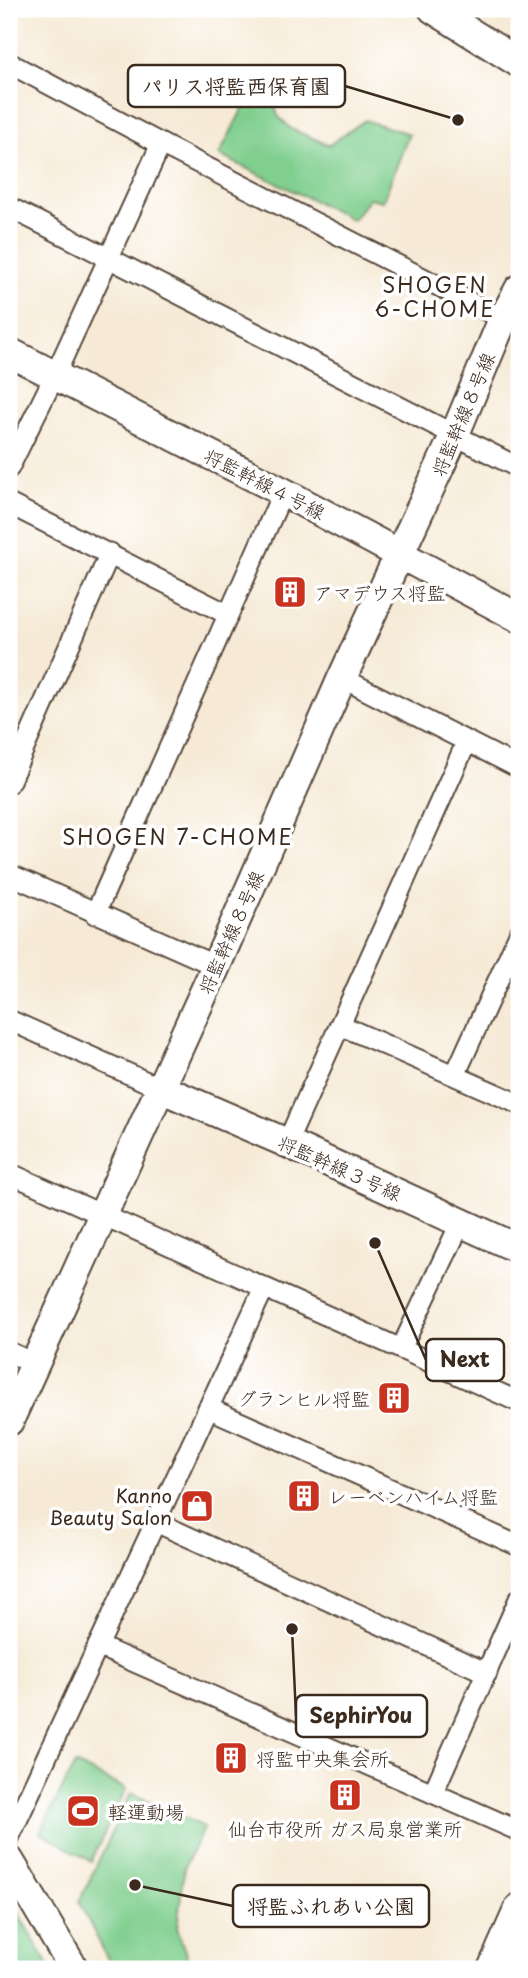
<svg xmlns="http://www.w3.org/2000/svg" width="528" height="1978" viewBox="0 0 528 1978" font-family="'Playpen Sans','Klee One',sans-serif">
  <rect width="100%" height="100%" fill="#fff"/>
  <filter id="ink" filterUnits="userSpaceOnUse"><feTurbulence type="fractalNoise" baseFrequency=".0143" numOctaves="2"/><feDisplacementMap in="SourceGraphic" scale="14" xChannelSelector="R" yChannelSelector="G"/><feConvolveMatrix kernelMatrix="1 2 1 2 8 2 1 2 1" color-interpolation-filters="sRGB"/></filter>
  <filter id="wash" filterUnits="userSpaceOnUse"><feTurbulence type="fractalNoise" baseFrequency=".00686" numOctaves="4" result="noise"/><feDisplacementMap in="SourceGraphic" scale="28" xChannelSelector="R" yChannelSelector="G"/><feGaussianBlur stdDeviation="1.57" result="paint"/><feColorMatrix in="noise" values="0 0 0 0 0 0 0 0 0 0 0 0 0 0 0 0 0 1.4 0 .05"/><feComposite in="paint" operator="in"/></filter>
  <g filter="url(#wash)">
    <rect width="100%" height="100%" fill="#f6ead6"/>
    <!-- green -->
    <g fill="#80cf8f" stroke="#5e7c56" stroke-width="2">
      <polygon points="269,87 278,116 291,129 329,145 365,120 409,134 383,201 369,198 353,220 219,155 244,106"/>
      <polygon points="75,1764 126,1789 91,1861 40,1832"/>
      <polygon points="131,1793 204,1827 184,1868 177,1928 191,1969 113,1969 79,1902"/>
      <polygon points="9,1898 51,1969 9,1969"/>
    </g>
  </g>
  <g filter="url(#ink)">
    <g fill="none" stroke-linecap="round" stroke-linejoin="round">
      <defs>
        <g id="street">
          <polyline points="9,63 161,144 503,319"/>
          <polyline points="9,207 519,468"/>
          <polyline points="9,468 55,375 161,144"/>
          <polyline points="9,504 227,614"/>
          <polyline points="342,678 519,768"/>
          <polyline points="9,783 110,553"/>
          <polyline points="9,874 216,966"/>
          <polyline points="95,914 283,492"/>
          <polyline points="9,1020 160,1088"/>
          <polyline points="340,1025 519,1104"/>
          <polyline points="455,1075 519,934"/>
          <polyline points="287,1143 467,741"/>
          <polyline points="9,1173 519,1402"/>
          <polyline points="401,1349 461,1222"/>
          <polyline points="9,1352 35,1364"/>
          <polyline points="208,1408 519,1546"/>
          <polyline points="156,1522 487,1673"/>
          <polyline points="98,1646 519,1831"/>
          <polyline points="433,1793 519,1599"/>
          <polyline points="9,1838 264,1288"/>
        </g>
        <g id="secondary">
          <polyline points="433,9 519,63"/>
          <polyline points="9,352 283,492 519,618"/>
          <polyline points="160,1088 287,1143 519,1249"/>
          <polyline points="9,1421 216,966 342,678 455,434 503,319 519,289"/>
          <polyline points="9,1860 74,1969"/>
          <polyline points="492,1969 519,1908"/>
        </g>
      </defs>
      <!-- street casing -->
      <use href="#street" stroke="#57473a" stroke-width="23"/>
      <!-- secondary casing -->
      <use href="#secondary" stroke="#57473a" stroke-width="32"/>
      <!-- street -->
      <use href="#street" stroke="#fff" stroke-width="19"/>
      <!-- secondary -->
      <use href="#secondary" stroke="#fff" stroke-width="28"/>
    </g>
  </g>
  <!-- icons -->
  <defs>
    <symbol id="building-square" viewBox="-11 -11 22 22"><rect x="-9" y="-9" width="18" height="18" rx="4" fill="#c8321e" stroke="#fff"/><path d="M-4-6H4V6H1V3H-1V6H-4ZM-2.5-4.3h1.7v1.8h-1.7ZM.8-4.3h1.7v1.8H.8ZM-2.5-1h1.7V.8h-1.7ZM.8-1h1.7V.8H.8Z" fill="#fff"/></symbol>
    <symbol id="shop-square" viewBox="-11 -11 22 22"><rect x="-9" y="-9" width="18" height="18" rx="4" fill="#c8321e" stroke="#fff"/><path d="M-5-2.5h2.3a2.7 3.5 0 0 1 5.4 0H5L5.5 6h-11ZM-1.5-2.5h3a1.5 2.3 0 0 0-3 0Z" fill="#fff"/></symbol>
    <symbol id="stadium-square" viewBox="-11 -11 22 22"><rect x="-9" y="-9" width="18" height="18" rx="4" fill="#c8321e" stroke="#fff"/><path d="M0-5a6.5 5 0 1 0 0 10a6.5 5 0 1 0 0-10ZM-3.5-1.8h7v3.6h-7Z" fill="#fff"/></symbol>
  </defs>
  <g fill-rule="evenodd">
    <use href="#building-square" x="271" y="573" width="38" height="38"/>
    <use href="#building-square" x="375" y="1379" width="38" height="38"/>
    <use href="#building-square" x="285" y="1477" width="38" height="38"/>
    <use href="#shop-square" x="178" y="1487" width="38" height="38"/>
    <use href="#building-square" x="212" y="1739" width="38" height="38"/>
    <use href="#building-square" x="326" y="1776" width="38" height="38"/>
    <use href="#stadium-square" x="64" y="1792" width="38" height="38"/>
  </g>
  <g text-anchor="middle" dominant-baseline="central" stroke-width="7" stroke-linejoin="round" paint-order="stroke">
    <!-- street labels -->
    <g font-size="19" fill="#3b2a1e" stroke="#fff">
      <text transform="translate(462 414) rotate(-67)">将監幹線８号線</text>
      <text transform="translate(265 483) rotate(27)">将監幹線４号線</text>
      <text transform="translate(230 932) rotate(-66)">将監幹線８号線</text>
      <text transform="translate(340 1167) rotate(24)">将監幹線３号線</text>
    </g>
    <!-- poi labels -->
    <g font-size="19" fill="#3b2a1e" stroke="#fff" text-anchor="start">
      <text x="314" y="592">アマデウス将監</text>
      <text x="370" y="1398" text-anchor="end">グランヒル将監</text>
      <text x="172" y="1495" text-anchor="end">Kanno<tspan x="172" dy="22">Beauty Salon</tspan></text>
      <text x="328" y="1496">レーベンハイム将監</text>
      <text x="256" y="1758">将監中央集会所</text>
      <text x="108" y="1811">軽運動場</text>
      <text x="345" y="1828" text-anchor="middle">仙台市役所 ガス局泉営業所</text>
    </g>
    <!-- neighbourhood labels -->
    <g font-size="21" letter-spacing="2" fill="#3b2a1e" stroke="#fff">
      <text x="435" y="284">SHOGEN<tspan x="435" dy="24">6-CHOME</tspan></text>
      <text x="178" y="836">SHOGEN 7-CHOME</text>
    </g>
  </g>
  <!-- callouts -->
  <path fill="none" stroke="#3b2a1e" stroke-width="2.5" d="M458 120L345 86M375 1243L426 1360M292 1629L296 1716M135 1885L233 1906"/>
  <g fill="#3b2a1e" stroke="#fff" stroke-width="2.5">
    <circle cx="458" cy="120" r="7"/>
    <circle cx="375" cy="1243" r="7"/>
    <circle cx="292" cy="1629" r="7"/>
    <circle cx="135" cy="1885" r="7"/>
  </g>
  <g fill="#fff" stroke="#3b2a1e" stroke-width="2.5">
    <rect x="128" y="65" width="217" height="42" rx="7"/>
    <rect x="426" y="1339" width="78" height="42" rx="7"/>
    <rect x="296" y="1695" width="131" height="42" rx="7"/>
    <rect x="233" y="1885" width="196" height="42" rx="7"/>
  </g>
  <g font-size="21" text-anchor="middle" font-weight="bold" fill="#3b2a1e">
    <text x="236" y="94">パリス将監西保育園</text>
    <text x="465" y="1367">Next</text>
    <text x="361" y="1723">SephirYou</text>
    <text x="331" y="1914">将監ふれあい公園</text>
  </g>
  <!-- margin -->
  <rect width="528" height="1978" fill="none" stroke="#fff" stroke-width="35"/>
</svg>
